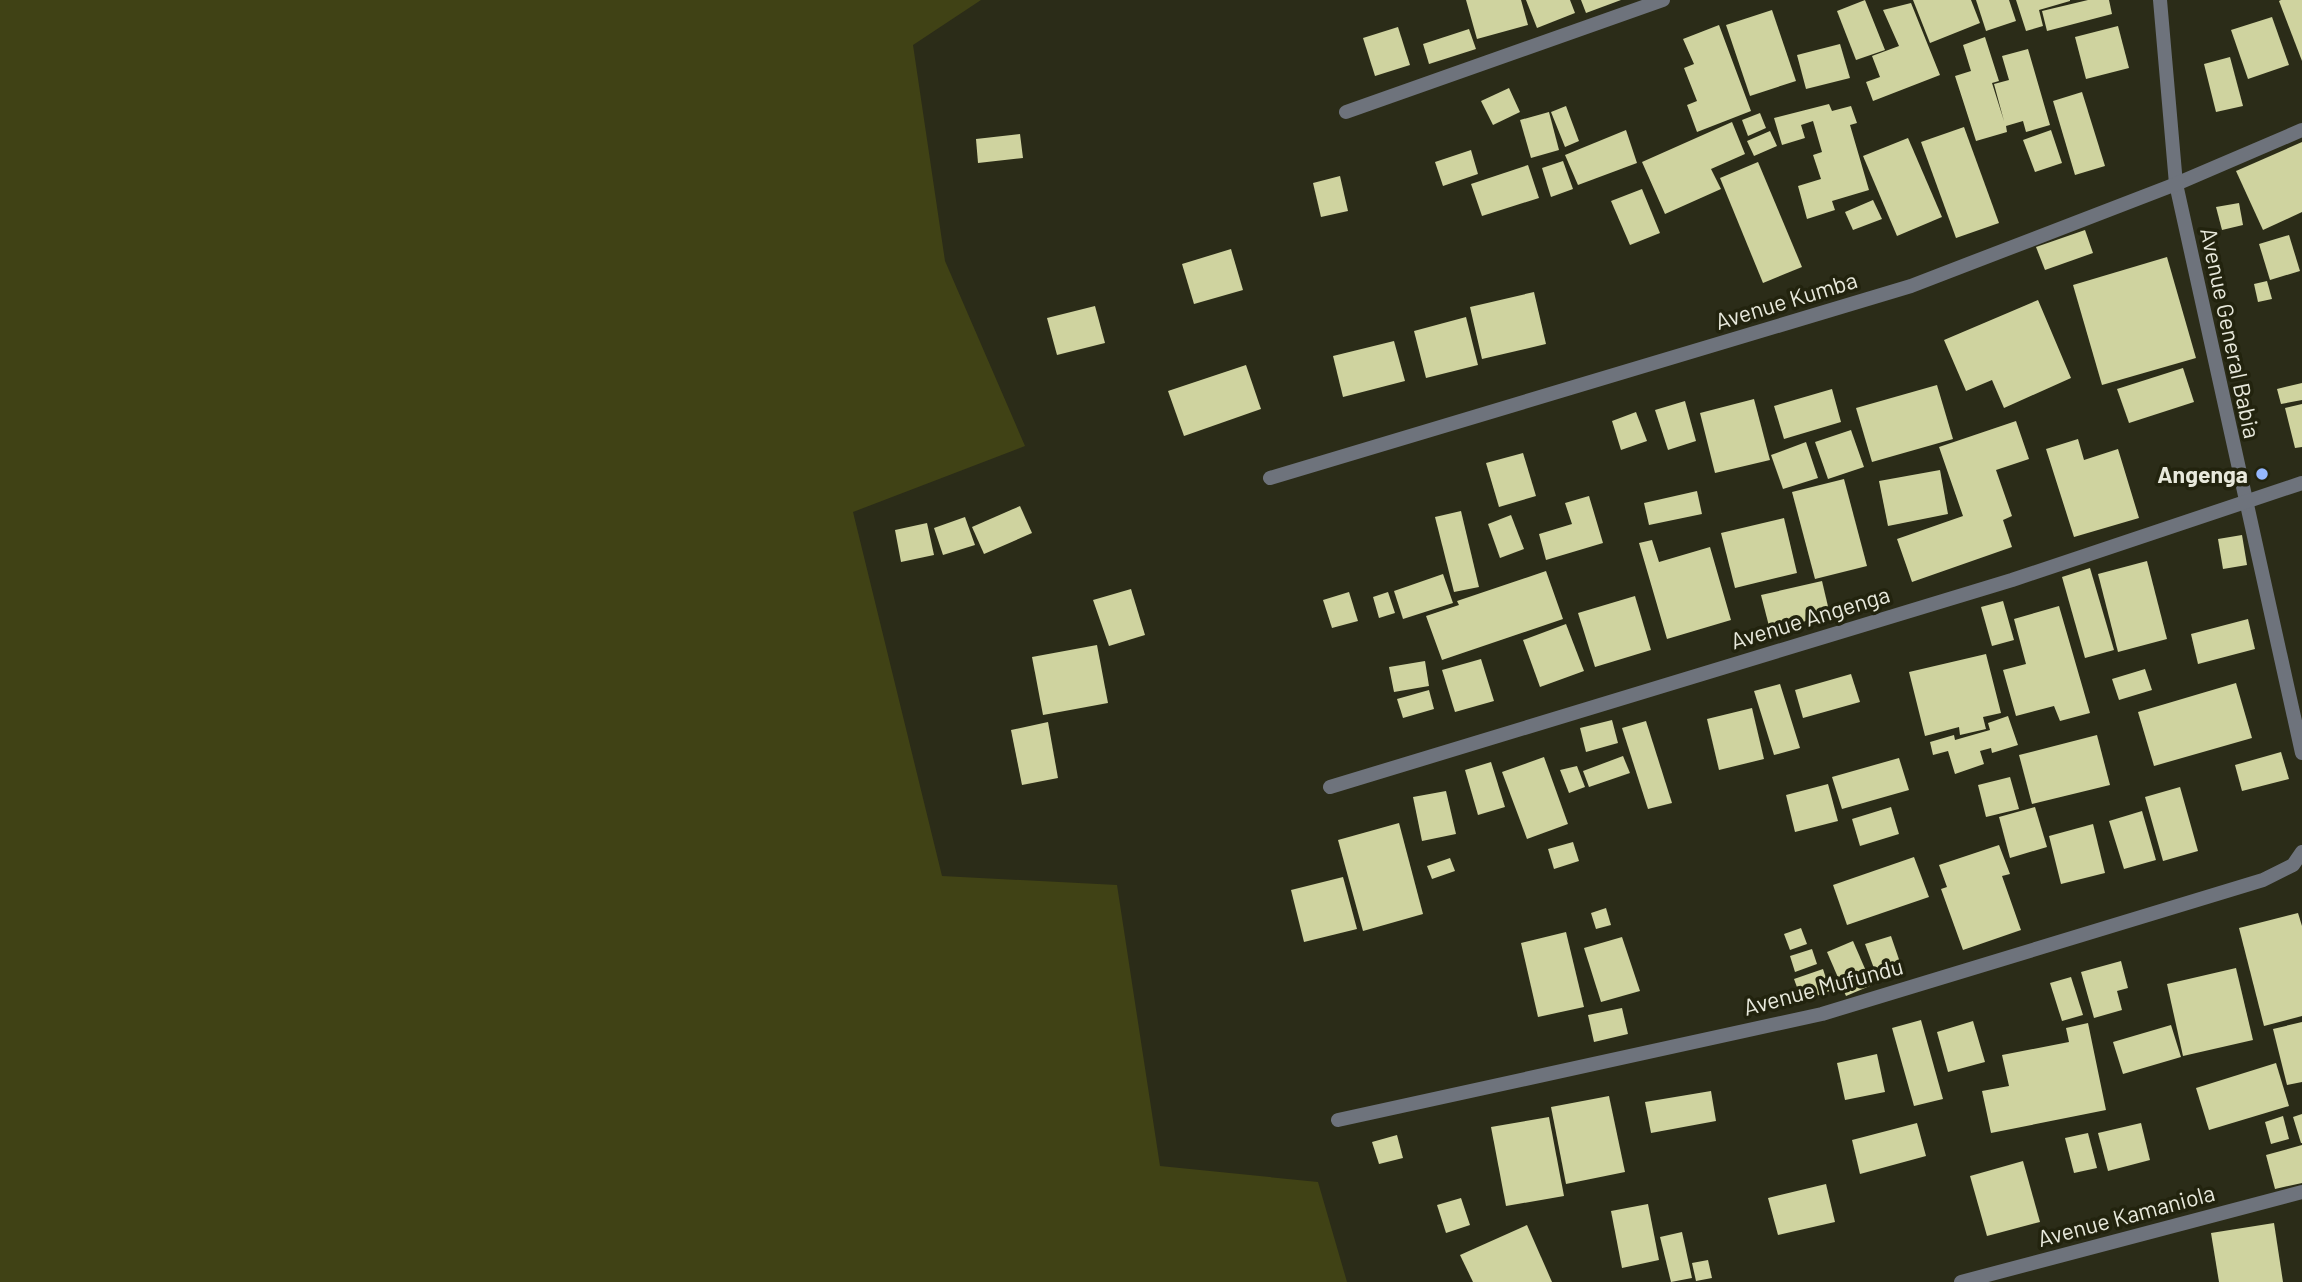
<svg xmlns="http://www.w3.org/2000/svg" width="2302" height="1282" viewBox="0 0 2302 1282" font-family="Barlow,sans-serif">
  <rect width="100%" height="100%" fill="#2b2c18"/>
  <!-- green -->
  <polygon fill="#404215" points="0,0 981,0 913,45 945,261 1025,446 853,512 942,876 1117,885 1160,1166 1318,1182 1347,1282 0,1282"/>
  <!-- building -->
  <g fill="#cfd39f">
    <polygon points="1466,0 1521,0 1528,25 1477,39"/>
    <polygon points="1526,0 1570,0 1575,13 1537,28"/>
    <polygon points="1581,0 1621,0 1586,13"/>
    <polygon points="1865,0 1885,50 1856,60 1837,11"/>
    <polygon points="1913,0 1971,0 1980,23 1930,43"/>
    <polygon points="1976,0 2009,0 2016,21 1986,31"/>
    <polygon points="2016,0 2070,0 2070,1 2039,10 2043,26 2026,31"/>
    <polygon points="2088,0 2109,0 2112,14 2047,31 2042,11"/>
    <polygon points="2281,0 2302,0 2302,61 2279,1"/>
    <polygon points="1911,3 1940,75 1873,101 1866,82 1880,77 1872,56 1899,46 1883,10"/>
    <polygon points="1772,10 1796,81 1750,96 1726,25"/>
    <polygon points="2272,17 2289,65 2248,79 2231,30"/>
    <polygon points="1719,25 1751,111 1697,132 1687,105 1697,101 1684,68 1694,64 1683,39"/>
    <polygon points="2118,26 2129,68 2086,79 2075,37"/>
    <polygon points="1398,27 1410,65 1375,76 1363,38"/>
    <polygon points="1469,29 1476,49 1429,64 1423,44"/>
    <polygon points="1985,37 1999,81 1992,83 2004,121 1994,84 2009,80 2002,56 2028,49 2050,125 2026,132 2023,121 2006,126 2007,132 1976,141 1955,76 1971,71 1963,45"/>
    <polygon points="1840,44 1850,78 1806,89 1797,55"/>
    <polygon points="2230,57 2243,106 2216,112 2204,64"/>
    <polygon points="1509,88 1520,112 1493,125 1481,101"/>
    <polygon points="2082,92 2105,166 2075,175 2053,101"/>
    <polygon points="1829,104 1832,111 1851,106 1857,123 1850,125 1869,190 1832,201 1835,210 1807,219 1798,186 1821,179 1813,155 1822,152 1813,121 1801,125 1805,138 1782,145 1774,118"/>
    <polygon points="1566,106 1579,141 1565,147 1551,112"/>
    <polygon points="1549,112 1559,150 1531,158 1520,120"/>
    <polygon points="1760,113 1766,128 1748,136 1742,120"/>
    <polygon points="1732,122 1745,154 1711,169 1721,189 1665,214 1642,162"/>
    <polygon points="1964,127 1999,223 1956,238 1921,142"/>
    <polygon points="1626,130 1637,163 1578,185 1565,155"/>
    <polygon points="2051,130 2062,163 2035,172 2023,140"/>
    <polygon points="1770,131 1777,146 1754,156 1747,141"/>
    <polygon points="1020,134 1023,158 978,163 976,139"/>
    <polygon points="1908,138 1942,217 1897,236 1863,156"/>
    <polygon points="2302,142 2302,212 2263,230 2236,171"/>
    <polygon points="1471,150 1478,174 1443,186 1435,162"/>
    <polygon points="1563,161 1573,189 1551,197 1542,168"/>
    <polygon points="1758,162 1802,267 1763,283 1720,178"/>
    <polygon points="1528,165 1539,198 1482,216 1471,184"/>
    <polygon points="1340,176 1348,211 1321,217 1313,183"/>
    <polygon points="1642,189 1660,233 1630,245 1611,201"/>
    <polygon points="1873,200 1882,219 1853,230 1845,212"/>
    <polygon points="2239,203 2243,225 2222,230 2216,207"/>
    <polygon points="2085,230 2093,253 2045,270 2036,247"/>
    <polygon points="2289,235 2300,271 2270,280 2259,244"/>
    <polygon points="1231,249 1243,290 1194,304 1182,264"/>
    <polygon points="2167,257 2196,358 2102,385 2073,285"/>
    <polygon points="2267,281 2272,299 2258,302 2254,284"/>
    <polygon points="1534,292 1546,344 1482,359 1470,307"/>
    <polygon points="2038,300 2071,378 2004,408 1992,380 1966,391 1944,340"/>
    <polygon points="1095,306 1105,343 1057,355 1047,318"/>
    <polygon points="1466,317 1478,365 1426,378 1414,331"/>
    <polygon points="1394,341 1405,381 1343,397 1333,356"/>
    <polygon points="1246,365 1261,409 1184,436 1168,391"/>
    <polygon points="2183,368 2194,402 2129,423 2117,389"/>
    <polygon points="2302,383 2302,400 2281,404 2277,389"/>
    <polygon points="1937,385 1953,439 1872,462 1856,408"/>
    <polygon points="1832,389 1841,422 1784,439 1774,406"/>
    <polygon points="1754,399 1770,460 1715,473 1700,413"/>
    <polygon points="1685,401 1696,441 1668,450 1655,410"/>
    <polygon points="2302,404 2302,447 2295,448 2285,408"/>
    <polygon points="1636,412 1647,441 1621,450 1612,421"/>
    <polygon points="2016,421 2029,459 1996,470 2012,516 2003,520 2012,547 1912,582 1897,539 1963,516 1939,447"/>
    <polygon points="1851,430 1864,467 1828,479 1815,442"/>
    <polygon points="2078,439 2084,460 2118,449 2139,518 2074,537 2046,449"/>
    <polygon points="1806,442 1818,478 1783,489 1771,455"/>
    <polygon points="1523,453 1536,496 1499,507 1486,463"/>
    <polygon points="1940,470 1948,514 1888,526 1879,481"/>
    <polygon points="1844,479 1867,566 1815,579 1792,492"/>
    <polygon points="1697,491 1702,514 1649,525 1644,503"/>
    <polygon points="1589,496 1603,543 1546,560 1539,534 1572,524 1565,503"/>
    <polygon points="1020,506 1032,533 984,554 972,527"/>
    <polygon points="1461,511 1479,587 1454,592 1435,517"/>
    <polygon points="1511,515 1524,549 1500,558 1488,524"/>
    <polygon points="965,517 975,545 943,555 934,528"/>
    <polygon points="1784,518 1797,573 1735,588 1721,533"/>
    <polygon points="927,523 934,555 901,562 895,530"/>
    <polygon points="2242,535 2247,565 2223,569 2218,539"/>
    <polygon points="1652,540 1659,562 1710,547 1731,620 1667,639 1639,543"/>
    <polygon points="2147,561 2167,639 2118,652 2098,574"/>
    <polygon points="2090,568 2114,650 2085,658 2062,577"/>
    <polygon points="1546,571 1563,619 1442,660 1426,616 1459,605 1457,601"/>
    <polygon points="1443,574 1453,603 1403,619 1394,591"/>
    <polygon points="1822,581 1830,615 1770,630 1761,595"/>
    <polygon points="1131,589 1145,635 1109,646 1093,600"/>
    <polygon points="1349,592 1358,621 1332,628 1323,600"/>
    <polygon points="1388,592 1395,613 1379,618 1373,597"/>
    <polygon points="1635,596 1651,650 1595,667 1578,613"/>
    <polygon points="2003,601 2014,640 1992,646 1981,607"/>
    <polygon points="2059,606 2090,713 2060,721 2054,706 2016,716 2003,670 2026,664 2014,619"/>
    <polygon points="2248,619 2255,649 2198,664 2191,634"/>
    <polygon points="1566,624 1584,671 1540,687 1523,640"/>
    <polygon points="1097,645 1108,703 1043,715 1032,657"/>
    <polygon points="1986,654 2001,713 1983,717 1986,729 1960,735 1959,727 1925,736 1909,672"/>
    <polygon points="1481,659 1494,701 1455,712 1442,670"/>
    <polygon points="1425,661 1429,686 1394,692 1389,667"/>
    <polygon points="2145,669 2152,690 2119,700 2112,679"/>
    <polygon points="1851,674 1860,702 1803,718 1795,690"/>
    <polygon points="2236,683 2252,738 2154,766 2138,712"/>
    <polygon points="1780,684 1800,748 1774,755 1754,691"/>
    <polygon points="1429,690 1434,709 1403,718 1397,699"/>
    <polygon points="1752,708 1764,759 1719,770 1707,719"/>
    <polygon points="2008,716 2018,745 1992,753 1991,748 1980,751 1984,764 1955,774 1948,751 1933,755 1930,742 1954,735 1955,740 1990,730 1988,723"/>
    <polygon points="1612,720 1618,743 1586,752 1580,728"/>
    <polygon points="1646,721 1672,803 1648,809 1622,728"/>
    <polygon points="1048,722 1058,778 1022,785 1011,730"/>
    <polygon points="2097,735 2110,785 2032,804 2019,755"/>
    <polygon points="2281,752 2289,779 2242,791 2235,765"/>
    <polygon points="1623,756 1630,773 1589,787 1583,771"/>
    <polygon points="1544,757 1568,824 1527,839 1502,772"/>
    <polygon points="1899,758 1909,790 1842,809 1832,777"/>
    <polygon points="1491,762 1505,807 1478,815 1465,770"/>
    <polygon points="1577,766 1585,787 1569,793 1560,770"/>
    <polygon points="2010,777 2019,809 1986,817 1978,785"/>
    <polygon points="1828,784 1838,821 1795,832 1786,795"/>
    <polygon points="2180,787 2198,851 2163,861 2145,797"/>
    <polygon points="1446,791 1456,834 1422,841 1413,797"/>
    <polygon points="1891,807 1899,834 1860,846 1852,819"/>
    <polygon points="2035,807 2047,847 2010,858 1999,817"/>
    <polygon points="2142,811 2156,860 2124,869 2109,821"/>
    <polygon points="1399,823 1423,914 1363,931 1338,840"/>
    <polygon points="2093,824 2105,873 2061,884 2049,836"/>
    <polygon points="1573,842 1579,861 1554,869 1548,849"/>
    <polygon points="1999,845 2010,874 2002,876 2021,930 1963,950 1941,889 1947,887 1939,865"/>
    <polygon points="1914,857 1929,897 1847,925 1833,885"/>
    <polygon points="1450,858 1455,871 1432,879 1427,866"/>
    <polygon points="1343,877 1357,929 1304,942 1291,890"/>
    <polygon points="1606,908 1611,925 1596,929 1591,913"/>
    <polygon points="2298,913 2302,926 2302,1016 2264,1026 2239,928"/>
    <polygon points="1801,928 1807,944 1790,950 1784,934"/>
    <polygon points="1566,932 1584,1007 1538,1017 1521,943"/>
    <polygon points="1891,936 1904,974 1879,982 1865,944"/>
    <polygon points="1622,937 1640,991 1601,1002 1584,948"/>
    <polygon points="1853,941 1872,985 1846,996 1827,952"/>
    <polygon points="1812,949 1817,964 1795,972 1790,956"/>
    <polygon points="2121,961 2128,988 2117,991 2122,1010 2094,1018 2081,972"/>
    <polygon points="2236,968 2253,1040 2183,1056 2167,984"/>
    <polygon points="1823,969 1830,991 1802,1001 1794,979"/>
    <polygon points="2071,977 2083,1015 2062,1021 2050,983"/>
    <polygon points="1622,1008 1628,1034 1594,1042 1588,1015"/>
    <polygon points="1921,1020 1943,1099 1914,1106 1892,1028"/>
    <polygon points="1973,1021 1985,1062 1948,1072 1937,1032"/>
    <polygon points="2302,1022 2302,1082 2287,1085 2273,1029"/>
    <polygon points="2088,1023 2106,1110 1991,1133 1982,1091 2009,1086 2002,1055 2069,1042 2066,1028"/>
    <polygon points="2171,1025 2181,1057 2123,1074 2113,1042"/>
    <polygon points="1877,1054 1885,1092 1845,1100 1837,1063"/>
    <polygon points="2276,1063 2289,1106 2209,1130 2196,1088"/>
    <polygon points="1711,1091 1716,1121 1651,1133 1645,1102"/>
    <polygon points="1609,1096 1625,1172 1566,1184 1551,1107"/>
    <polygon points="2302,1114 2302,1143 2301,1143 2293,1117"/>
    <polygon points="2283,1116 2289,1139 2271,1144 2265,1122"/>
    <polygon points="1549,1117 1564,1196 1506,1206 1491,1127"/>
    <polygon points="1917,1123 1926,1156 1860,1174 1852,1140"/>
    <polygon points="2141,1123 2150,1160 2108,1171 2098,1133"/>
    <polygon points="2088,1133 2097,1168 2074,1173 2065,1138"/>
    <polygon points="1397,1135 1403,1158 1379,1164 1372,1142"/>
    <polygon points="2302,1145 2302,1183 2275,1189 2266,1155"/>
    <polygon points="2023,1161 2040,1222 1987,1236 1970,1176"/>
    <polygon points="1826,1184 1835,1222 1778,1235 1768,1198"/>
    <polygon points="1461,1198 1470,1225 1446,1233 1437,1205"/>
    <polygon points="1648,1204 1659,1260 1622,1268 1611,1211"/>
    <polygon points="2274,1223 2283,1282 2219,1282 2211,1233"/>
    <polygon points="1527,1225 1552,1282 1473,1282 1460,1255"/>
    <polygon points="1682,1232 1692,1278 1671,1282 1660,1237"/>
    <polygon points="1708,1260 1712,1278 1696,1281 1692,1263"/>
  </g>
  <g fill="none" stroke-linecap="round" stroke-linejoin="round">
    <!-- minor -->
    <g stroke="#6e737c" stroke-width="14">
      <polyline points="2160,0 2176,184 2302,753"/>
      <polyline points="1346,112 1663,0"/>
      <polyline points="1270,478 1911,286 2176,184 2302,130"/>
      <polyline points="1330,787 2012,580 2302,483"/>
      <polyline points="1338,1120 1822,1014 2263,880 2293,865 2302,852"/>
      <polyline points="1961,1282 2302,1192"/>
    </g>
  </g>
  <!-- markers -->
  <circle fill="#94b7fd" stroke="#22230e" stroke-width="2.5" cx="2262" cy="474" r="7"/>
  <g text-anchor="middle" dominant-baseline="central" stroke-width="7" stroke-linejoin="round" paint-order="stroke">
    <!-- street labels -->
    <g font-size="23" fill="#e8e9dc" stroke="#22230e">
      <text transform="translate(1786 300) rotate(-17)">Avenue Kumba</text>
      <text transform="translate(2231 333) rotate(78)">Avenue General Babia</text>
      <text transform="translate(1810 617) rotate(-17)">Avenue Angenga</text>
      <text transform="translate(1823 986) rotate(-15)">Avenue Mufundu</text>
      <text transform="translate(2126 1215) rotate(-15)">Avenue Kamaniola</text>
    </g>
    <!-- poi labels -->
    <g font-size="23" font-weight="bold" fill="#e8e9dc" stroke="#22230e" text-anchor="end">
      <text x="2248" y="474">Angenga</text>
    </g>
  </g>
</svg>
